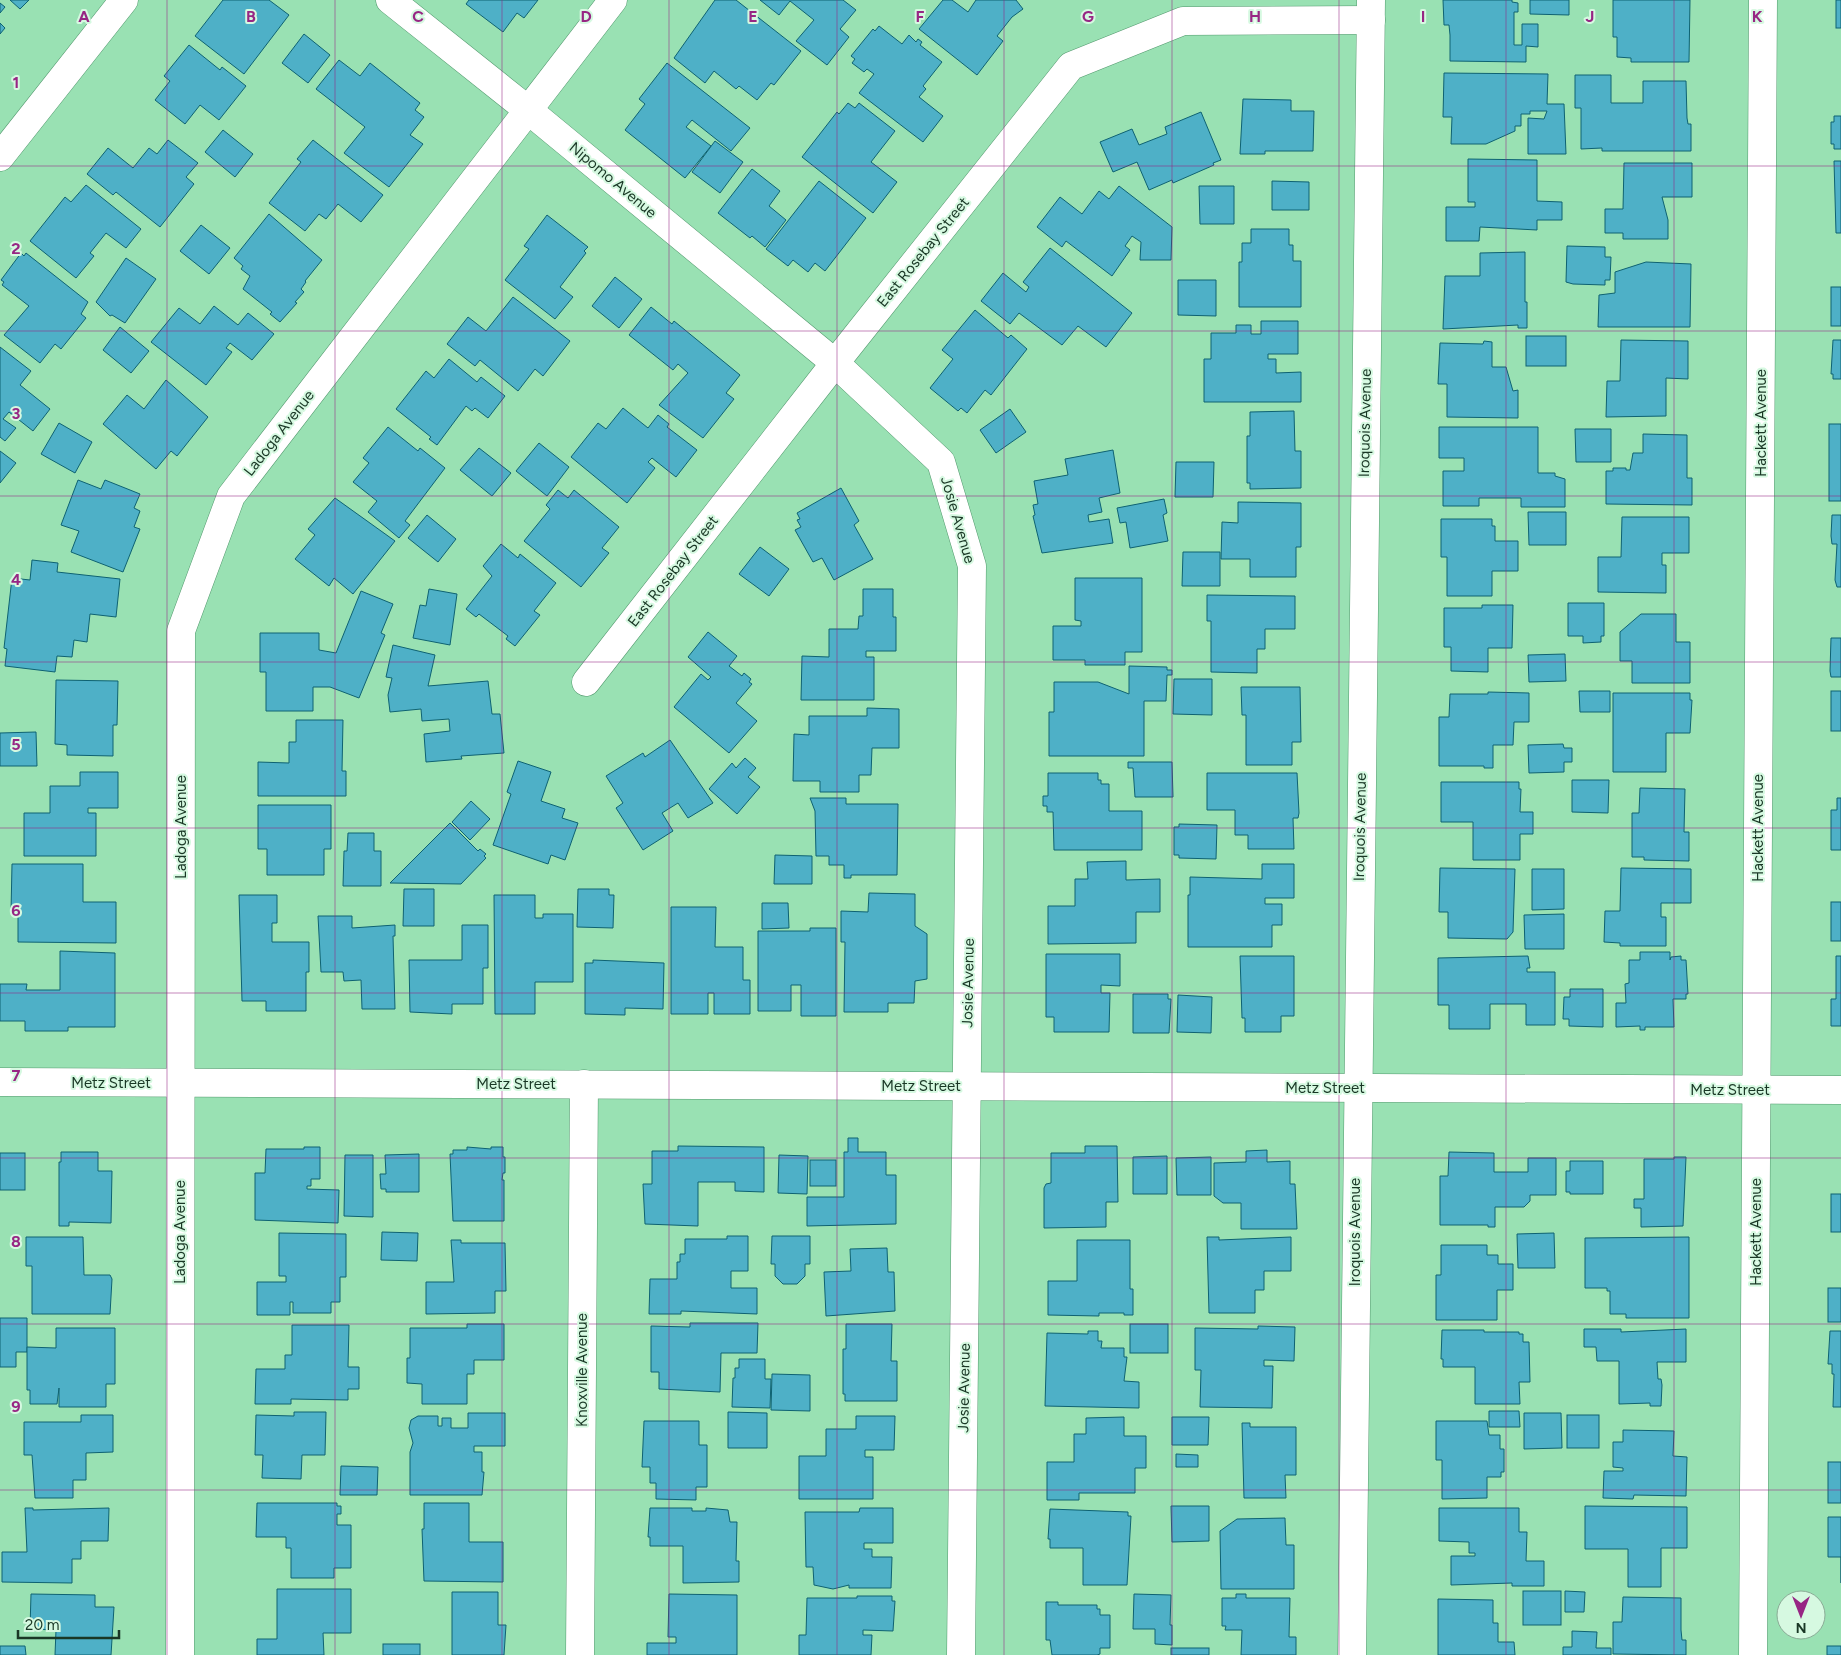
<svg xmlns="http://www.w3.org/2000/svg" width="1841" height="1655" viewBox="0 0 1841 1655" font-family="Figtree,sans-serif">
  <rect width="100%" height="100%" fill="#99e1b3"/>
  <!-- building -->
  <g fill="#4eb0c7" stroke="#0e6272">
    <polygon points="10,0 29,0 20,9"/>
    <polygon points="223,0 269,0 289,15 244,74 195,36"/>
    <polygon points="469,0 538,0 524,18 517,13 503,32 466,4"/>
    <polygon points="715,0 736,0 801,51 774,85 771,83 757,100 739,86 736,89 714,71 705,83 674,58"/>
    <polygon points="760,0 843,0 856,10 840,29 849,37 827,65 796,41 814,20 790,1 779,15"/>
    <polygon points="943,0 952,0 968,12 976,0 1016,0 1023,9 1012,17 997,36 1003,41 977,75 919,29"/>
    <polygon points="1443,0 1512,0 1512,2 1518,3 1518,12 1514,12 1514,45 1522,45 1522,24 1538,24 1538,47 1526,46 1526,62 1450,61 1450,35 1449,25 1444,25"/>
    <polygon points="1530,0 1569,0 1569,15 1530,14"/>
    <polygon points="1613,0 1690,0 1689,62 1631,62 1631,58 1617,57 1617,37 1613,37"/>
    <rect x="1836" y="0" width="5" height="28"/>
    <polygon points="0,3 5,7 0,13"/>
    <polygon points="0,23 5,28 0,34"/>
    <polygon points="879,26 902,44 909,35 916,42 918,39 922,42 920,45 942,62 923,86 926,89 919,97 943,116 923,142 859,93 874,74 867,69 864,72 852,63 855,59 851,56 873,29 875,31"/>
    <polygon points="304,34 330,55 308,83 282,63"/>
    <polygon points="189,45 220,70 222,67 246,86 219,120 200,105 185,124 155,100 170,81 164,76"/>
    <polygon points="339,60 360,76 370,63 420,103 415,110 424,117 410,135 423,144 389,187 344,153 365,127 316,89"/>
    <polygon points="667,63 750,128 731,151 692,120 686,127 711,146 685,178 625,130 645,104 639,99"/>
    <polygon points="1444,73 1548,74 1547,104 1564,104 1566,154 1528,154 1528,118 1544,119 1547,111 1530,111 1530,114 1521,114 1521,126 1515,126 1515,131 1486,144 1451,144 1452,117 1443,117"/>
    <polygon points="1575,75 1611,75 1611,103 1643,103 1643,81 1686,81 1687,118 1688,124 1691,124 1691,151 1602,151 1602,148 1581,149 1581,108 1575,108"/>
    <polygon points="1243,99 1291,100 1291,111 1314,111 1313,151 1265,151 1265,154 1240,154"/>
    <polygon points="848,103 855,108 859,103 895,131 871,162 897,182 873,213 802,157 837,112 839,114"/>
    <polygon points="1201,112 1221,160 1213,163 1214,165 1173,183 1172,180 1149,190 1137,162 1113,172 1100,142 1132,129 1139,145 1167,134 1165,127"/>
    <polygon points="1834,116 1841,116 1841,149 1834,149 1834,144 1831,144 1831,122 1834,122"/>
    <polygon points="223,130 253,154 235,177 205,152"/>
    <polygon points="168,140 198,163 186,177 194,184 160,227 116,192 113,195 87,174 108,148 133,168 149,148 157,154"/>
    <polygon points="313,140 383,195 361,222 338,204 326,219 319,214 305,231 269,203 301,162 297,159"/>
    <polygon points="715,141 743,162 720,193 692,172"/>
    <polygon points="1468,159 1537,160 1537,201 1562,202 1562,220 1537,220 1537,230 1480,227 1479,241 1446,241 1446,207 1475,207 1475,202 1468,202"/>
    <polygon points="1834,161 1841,161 1841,233 1836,233"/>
    <polygon points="1624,163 1692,163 1692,197 1662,197 1668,220 1668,239 1623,239 1623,233 1605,233 1605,209 1623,209"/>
    <polygon points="752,169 780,191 769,206 786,220 765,247 752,236 750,238 718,213"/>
    <polygon points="819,181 866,218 825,271 815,263 808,272 793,260 788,266 766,249"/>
    <polygon points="1272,181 1309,182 1309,210 1272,210"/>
    <polygon points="86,185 141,229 126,248 106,233 90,253 94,256 76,278 30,241 65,197 71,202"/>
    <polygon points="1119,186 1172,227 1171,260 1140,260 1141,242 1132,236 1125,246 1130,250 1112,276 1066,241 1062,247 1037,227 1060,197 1082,214 1099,191 1109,199"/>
    <polygon points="1199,186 1234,186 1234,224 1200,224"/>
    <polygon points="269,214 322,260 305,281 306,282 301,289 304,292 295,302 297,303 280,322 270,314 272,312 243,289 250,276 241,269 243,266 234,258"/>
    <polygon points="547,215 588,247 584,251 586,253 560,287 573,297 555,319 505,280 529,249 524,246"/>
    <polygon points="201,225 230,248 209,274 180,251"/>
    <polygon points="1251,229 1289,229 1289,245 1293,245 1293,261 1301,261 1301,307 1239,307 1239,262 1242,262 1242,243 1251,243"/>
    <polygon points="1567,246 1605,247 1605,257 1611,257 1610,280 1605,280 1605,285 1573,284 1566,282"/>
    <polygon points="1050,248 1132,313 1106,347 1078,326 1062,345 1019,313 1010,324 981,301 1003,273 1026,292 1029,287 1023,282"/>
    <polygon points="1525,252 1525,302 1527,302 1527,328 1518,328 1518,325 1443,329 1445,276 1480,276 1480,253"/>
    <polygon points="21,253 24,256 26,253 88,302 81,314 86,318 61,349 55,344 40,363 4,335 29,306 2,285 4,282 1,280"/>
    <polygon points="126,258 156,279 125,323 112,315 110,316 96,302"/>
    <polygon points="1646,262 1691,264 1690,327 1598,327 1599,295 1615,293 1615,272"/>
    <polygon points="615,277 642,299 619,328 592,306"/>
    <polygon points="1178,280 1216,280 1216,316 1178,315"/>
    <rect x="1831" y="287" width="10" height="39"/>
    <polygon points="513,297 570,341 543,376 535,369 518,391 480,360 475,366 447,344 468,317 486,331"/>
    <polygon points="214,306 238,325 248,313 274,334 252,360 230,343 226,348 232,352 206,385 151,342 179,308 200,324"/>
    <polygon points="651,307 672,324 674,321 740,375 726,393 734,399 703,438 659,405 688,373 678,364 673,370 629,335"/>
    <polygon points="975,310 1008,338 1011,335 1027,349 991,395 985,390 967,413 961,408 958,411 930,388 953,359 942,350"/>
    <polygon points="1261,321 1298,321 1298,354 1268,354 1268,359 1276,359 1276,373 1301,372 1301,402 1204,402 1204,359 1211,359 1211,333 1236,333 1236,325 1251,325 1251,334 1261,334"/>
    <polygon points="120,327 149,351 131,373 103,350"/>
    <rect x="1526" y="336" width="40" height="30"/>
    <polygon points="1621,340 1688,341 1688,379 1666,378 1666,416 1606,417 1607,381 1620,381"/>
    <polygon points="1833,340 1841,340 1841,379 1833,379 1833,374 1831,374"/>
    <polygon points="1484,341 1492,342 1492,367 1506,367 1513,391 1518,390 1518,418 1447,417 1447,384 1438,384 1440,343 1483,344"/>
    <polygon points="0,347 31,371 20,385 50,409 33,431 9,412 3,419 16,428 5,441 0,437"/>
    <polygon points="449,359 477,382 481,377 505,396 488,418 475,408 472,411 466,406 437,445 429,439 431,437 396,409 426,371 434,378"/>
    <polygon points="166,380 208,417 177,456 171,451 156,469 103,424 127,395 144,409"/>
    <polygon points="623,408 648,428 658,415 669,424 667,427 697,450 676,477 652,458 648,462 655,468 627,503 571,457 598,423 606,429"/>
    <polygon points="1010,409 1026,432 996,453 980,430"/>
    <polygon points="1294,411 1295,451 1301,451 1301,488 1250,489 1250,483 1247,483 1247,436 1250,436 1250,412"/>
    <polygon points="59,423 92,442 75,473 41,454"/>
    <rect x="1829" y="424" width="12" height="77"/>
    <polygon points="388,427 418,451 420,448 445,468 405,521 410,525 399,538 368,512 377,501 353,482 369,463 363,458"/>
    <polygon points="1439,427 1538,427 1538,473 1555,473 1555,476 1565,479 1565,507 1521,507 1521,498 1479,498 1479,506 1443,506 1443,471 1464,471 1464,458 1439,458"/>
    <polygon points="1575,429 1611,429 1611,462 1576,462"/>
    <polygon points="1643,434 1687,435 1687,478 1692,478 1692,505 1606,504 1606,471 1613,471 1613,468 1626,468 1626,470 1630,470 1633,453 1643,453"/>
    <polygon points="539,443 569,467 547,496 516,471"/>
    <polygon points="479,448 511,473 492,496 460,470"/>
    <polygon points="1113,450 1120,493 1099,498 1102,512 1088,515 1089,522 1109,519 1113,543 1042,553 1033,516 1035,515 1033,505 1038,504 1034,481 1068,475 1065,459"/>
    <polygon points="0,451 16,463 0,483"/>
    <polygon points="1176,462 1214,462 1213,497 1175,497"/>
    <polygon points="78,480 101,489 105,480 140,494 134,508 140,511 134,527 140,529 123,572 71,552 79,531 61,525"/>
    <polygon points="841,488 859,521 854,525 873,559 834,580 822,558 813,562 795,530 801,527 797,520 800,519 797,513"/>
    <polygon points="558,490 568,498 574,490 619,527 602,548 609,553 581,587 524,541 550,509 546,505"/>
    <polygon points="335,498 395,541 353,594 334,578 329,586 295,559 315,535 308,529"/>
    <polygon points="1164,499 1167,513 1163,515 1168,541 1130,548 1126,522 1120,523 1117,508"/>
    <polygon points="1238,502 1301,503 1301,547 1296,547 1296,577 1250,577 1250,559 1221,559 1222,522 1238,523"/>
    <polygon points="1528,512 1566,512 1566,545 1529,545"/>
    <polygon points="427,515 456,539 438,562 408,538"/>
    <polygon points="1832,515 1841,515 1841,587 1837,587 1835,580 1837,544 1832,544 1831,536"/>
    <polygon points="1622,517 1689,517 1689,553 1662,553 1662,565 1666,565 1666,593 1598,592 1598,557 1621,557"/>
    <polygon points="1441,519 1492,519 1492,526 1495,526 1495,541 1518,541 1518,571 1492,571 1492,596 1447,596 1447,557 1441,557"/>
    <polygon points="501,544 518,558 520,554 556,583 534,611 540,615 515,646 506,639 508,636 479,614 476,617 466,609 492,576 483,566"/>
    <polygon points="760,547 789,569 769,596 739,574"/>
    <polygon points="1183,552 1220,552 1220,586 1182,586"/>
    <polygon points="32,560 58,563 57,572 120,579 116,617 90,614 87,642 74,640 72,657 57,656 55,672 5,666 7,649 4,648 12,578 30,580"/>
    <polygon points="1075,578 1142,578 1142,652 1125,652 1125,665 1085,665 1085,660 1053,660 1053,626 1081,626 1081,621 1075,620"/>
    <polygon points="429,589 457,594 450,645 413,638 420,605 426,606"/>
    <polygon points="863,589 893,589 893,617 896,617 896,651 866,651 866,657 874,657 874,700 801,700 802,656 829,657 829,629 858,629 859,616 863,616"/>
    <polygon points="361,591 393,604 381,633 385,635 359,698 330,687 313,687 313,711 266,711 266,672 260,672 260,633 319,633 319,650 336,653"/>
    <polygon points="1207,595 1295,596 1295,629 1265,629 1265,649 1257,649 1257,673 1211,672 1211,621 1207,621"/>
    <polygon points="1568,603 1604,603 1604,636 1601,636 1601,642 1583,643 1583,636 1568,636"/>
    <polygon points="1482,605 1513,605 1512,648 1488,648 1488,672 1451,671 1451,647 1444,647 1444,608 1482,608"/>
    <polygon points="1641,614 1676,614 1676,642 1690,642 1690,683 1632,683 1632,661 1620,661 1620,632"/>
    <polygon points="708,632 737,656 729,666 742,676 744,673 751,679 749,682 752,684 736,703 757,721 729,753 674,707 701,674 708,680 711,677 688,657"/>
    <polygon points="1831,638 1841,638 1841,677 1831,677 1830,671"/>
    <polygon points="393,645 435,655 428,686 488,681 492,714 500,714 504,753 461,756 462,759 426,762 424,734 450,731 449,719 422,721 421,709 390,712 388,695 392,678 386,677"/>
    <polygon points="1565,654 1566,681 1529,682 1528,655"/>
    <polygon points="1129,666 1167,667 1167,670 1172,670 1172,675 1167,675 1166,701 1144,701 1144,756 1049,756 1049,712 1054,712 1054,682 1098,682 1129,694"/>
    <polygon points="1174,679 1212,679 1212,715 1173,714"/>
    <polygon points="56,680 118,681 117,725 113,725 113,756 67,755 67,745 55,744"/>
    <polygon points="1241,687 1300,687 1301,742 1292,742 1292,765 1246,765 1246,715 1242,715"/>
    <polygon points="1579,691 1610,691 1610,712 1580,712"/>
    <rect x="1831" y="691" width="10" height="40"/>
    <polygon points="1488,692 1529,693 1529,722 1514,722 1513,745 1493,745 1493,768 1484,768 1484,766 1439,766 1439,717 1449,717 1450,694 1488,694"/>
    <polygon points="1613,693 1690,693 1690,700 1692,700 1690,733 1666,733 1666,772 1613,772"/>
    <polygon points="867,708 899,709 899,748 872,748 871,775 859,775 859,792 820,792 820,781 793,781 794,734 809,735 809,716 867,716"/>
    <polygon points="296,720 343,720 342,771 346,771 346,796 258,796 258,762 289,763 289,742 296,742"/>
    <polygon points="36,732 37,766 0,766 0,733"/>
    <polygon points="670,740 713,803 688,818 678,803 662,813 673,831 643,850 616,808 623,803 606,776 643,753 645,757"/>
    <polygon points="1563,744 1564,748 1572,748 1572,762 1564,762 1564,772 1529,773 1528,745"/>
    <polygon points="745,758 756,768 748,777 760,787 737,814 709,789 732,763 736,768"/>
    <polygon points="518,761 551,772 541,801 565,809 562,818 578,823 565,860 551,855 548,864 493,845 511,794 507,792"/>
    <polygon points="1128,762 1172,762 1173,797 1135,797 1133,768 1128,768"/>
    <polygon points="80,772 118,772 118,808 88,808 88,813 96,813 96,856 24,856 24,813 50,813 50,786 80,786"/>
    <polygon points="1048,773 1098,773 1098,780 1101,780 1101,784 1109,784 1109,811 1142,811 1142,850 1054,850 1053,812 1047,812 1047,806 1043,806 1043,796 1048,796"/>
    <polygon points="1207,773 1297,773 1299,813 1298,818 1293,818 1294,849 1248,849 1248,835 1235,835 1235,810 1207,810"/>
    <polygon points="1572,780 1609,780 1608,813 1572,812"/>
    <polygon points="1441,782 1519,782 1519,789 1521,789 1520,812 1533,812 1533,834 1520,834 1520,860 1473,860 1473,822 1441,822"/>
    <polygon points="1640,788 1685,789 1684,832 1689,832 1689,861 1644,860 1644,857 1632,857 1632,813 1639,813"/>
    <polygon points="810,798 846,798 846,804 898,804 897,875 851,875 851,878 844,878 844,865 829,865 829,856 816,856 815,811"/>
    <polygon points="1837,798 1841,798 1841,850 1831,850 1831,810 1837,810"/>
    <polygon points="471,801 490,819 470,840 452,822"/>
    <polygon points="258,805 331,805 331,849 324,849 324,875 267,875 267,849 258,849"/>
    <polygon points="450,823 478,851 480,849 486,854 484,856 486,858 461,884 390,883"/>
    <polygon points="1179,824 1217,825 1216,859 1179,858 1179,855 1174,855 1174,827 1179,827"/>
    <polygon points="348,833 374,833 374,851 381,851 381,886 343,886 344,851 347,851"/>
    <polygon points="775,855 812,856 812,884 774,884"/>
    <polygon points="1126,861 1126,880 1160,879 1160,912 1136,912 1136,943 1048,944 1048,906 1075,906 1075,879 1088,879 1087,862"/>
    <polygon points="12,864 83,864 83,902 116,902 116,943 18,942 18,912 11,912"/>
    <polygon points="1262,864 1294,864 1294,898 1265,898 1265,904 1282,904 1282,925 1272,925 1272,947 1188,947 1188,895 1190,895 1190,877 1262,879"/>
    <polygon points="1440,868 1515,869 1513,932 1507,939 1448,938 1448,912 1439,912"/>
    <polygon points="1621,868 1691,869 1691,903 1661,903 1661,917 1666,917 1666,946 1620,946 1620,943 1604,942 1605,911 1620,911"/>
    <polygon points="1532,869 1564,869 1564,909 1532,910"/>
    <polygon points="404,889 434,889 434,926 403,926"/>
    <polygon points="578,889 609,889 609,895 614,895 613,928 577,927"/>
    <polygon points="869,893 915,894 915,926 927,934 927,979 915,981 914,1003 888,1003 888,1012 844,1012 845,942 841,942 841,911 868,912"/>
    <polygon points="239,895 277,895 277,923 272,923 272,942 309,942 309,972 306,972 306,1011 266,1011 266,1001 242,1001"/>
    <polygon points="494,895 535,895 535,918 543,918 543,914 573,914 573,982 535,982 535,1014 495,1014"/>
    <rect x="1831" y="902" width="10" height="39"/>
    <polygon points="762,903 788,903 789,928 762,929"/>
    <polygon points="671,907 716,907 715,947 743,947 743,980 750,980 750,1014 714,1014 714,993 708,993 708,1014 671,1014"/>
    <polygon points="1564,914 1564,949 1525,949 1524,915"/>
    <polygon points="318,916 352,916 352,928 395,925 395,936 393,936 395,1009 362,1009 361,980 344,981 343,972 321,972"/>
    <polygon points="462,925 488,925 488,968 483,968 483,1004 452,1004 452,1014 410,1012 409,960 462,960"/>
    <polygon points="810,928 836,928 836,1016 801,1016 801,985 791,985 791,1011 758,1011 758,931 810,931"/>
    <polygon points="60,951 115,953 115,1027 68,1027 68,1031 25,1031 25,1021 0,1021 0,984 27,984 26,990 60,990"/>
    <polygon points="1640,952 1670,952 1670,960 1671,957 1681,956 1681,960 1686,960 1688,994 1686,994 1686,999 1673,999 1674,1027 1645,1027 1645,1030 1640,1030 1640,1026 1616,1027 1616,1003 1626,1003 1625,984 1629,983 1629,960 1640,960"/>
    <polygon points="1046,954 1120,954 1120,986 1101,985 1101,993 1110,993 1109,1032 1054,1032 1054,1017 1046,1017"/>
    <polygon points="1240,956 1294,956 1294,1016 1281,1016 1281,1032 1245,1032 1245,1018 1242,1018"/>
    <polygon points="1528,956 1530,968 1527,968 1527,972 1555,972 1555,1025 1526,1025 1526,1004 1490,1004 1490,1029 1449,1029 1449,1005 1438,1005 1438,958"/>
    <polygon points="1836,956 1841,956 1841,1026 1831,1026 1831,999 1836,999"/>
    <polygon points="593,960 664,963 663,1009 625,1008 625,1015 585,1014 585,963 593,963"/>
    <polygon points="1570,989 1603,989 1603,1027 1569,1026 1569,1019 1563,1019 1564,997 1570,997"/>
    <polygon points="1133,994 1168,994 1168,999 1171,999 1169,1033 1133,1033"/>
    <polygon points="1178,995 1212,997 1211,1033 1177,1032"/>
    <polygon points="848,1138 858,1138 858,1152 886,1152 886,1175 896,1175 896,1224 807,1226 807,1197 844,1197 844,1152 848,1152"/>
    <polygon points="678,1146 764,1147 764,1192 735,1191 735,1182 698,1182 698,1226 645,1224 643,1184 652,1184 652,1151 678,1151"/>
    <polygon points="1085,1146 1117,1146 1118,1202 1106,1202 1106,1227 1044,1228 1044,1188 1046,1184 1051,1183 1051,1153 1085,1153"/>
    <polygon points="304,1147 320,1147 320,1179 311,1179 311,1186 307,1186 307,1189 339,1190 338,1223 255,1220 255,1173 265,1173 266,1149 304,1149"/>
    <polygon points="467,1147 491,1149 491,1147 503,1147 503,1157 505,1157 505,1173 503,1173 502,1180 504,1180 504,1221 453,1221 450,1154 453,1154 453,1150 467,1150"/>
    <polygon points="1267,1150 1267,1162 1290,1161 1290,1184 1295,1184 1297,1229 1241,1229 1241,1203 1223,1203 1214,1196 1214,1163 1246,1162 1246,1151"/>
    <polygon points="61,1152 98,1152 98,1171 112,1171 111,1223 69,1222 69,1226 59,1226 59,1162 61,1162"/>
    <polygon points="1449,1152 1494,1153 1494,1172 1528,1172 1528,1158 1556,1158 1556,1195 1530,1195 1530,1201 1524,1207 1495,1207 1495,1227 1488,1227 1488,1225 1440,1225 1440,1176 1448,1176"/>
    <rect x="0" y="1153" width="25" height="37"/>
    <polygon points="419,1154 419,1192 386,1192 386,1189 381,1189 380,1174 386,1174 385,1155"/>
    <polygon points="345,1155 373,1155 373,1217 344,1216"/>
    <polygon points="779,1155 808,1156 807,1194 778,1193"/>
    <polygon points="1167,1156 1167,1194 1133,1194 1133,1157"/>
    <polygon points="1211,1157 1211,1195 1177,1195 1176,1158"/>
    <polygon points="1674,1157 1686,1157 1683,1226 1641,1227 1641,1208 1634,1208 1634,1199 1644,1199 1644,1159 1674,1159"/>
    <rect x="810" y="1160" width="26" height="26"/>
    <polygon points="1570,1161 1603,1161 1603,1194 1570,1194 1570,1192 1566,1192 1566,1171 1570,1171"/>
    <rect x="1831" y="1194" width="10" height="38"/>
    <polygon points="382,1232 418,1233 417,1261 381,1260"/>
    <polygon points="279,1233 346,1234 346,1277 340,1277 340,1302 331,1302 331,1313 293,1313 293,1302 290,1302 290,1315 257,1315 257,1282 286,1282 286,1276 279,1276"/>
    <polygon points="1554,1233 1555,1268 1518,1268 1517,1234"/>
    <polygon points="727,1236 748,1236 748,1271 731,1271 731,1288 757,1288 757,1314 681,1311 681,1314 649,1314 650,1279 677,1279 677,1262 680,1262 680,1254 685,1254 685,1239 727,1239"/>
    <polygon points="772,1236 810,1236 810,1264 805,1264 805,1276 797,1284 783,1284 775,1276 775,1264 771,1264"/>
    <polygon points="26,1237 83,1237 84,1275 110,1275 112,1279 110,1314 32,1314 32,1266 26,1266"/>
    <polygon points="1207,1237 1219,1237 1219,1240 1291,1237 1291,1271 1264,1271 1264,1290 1255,1290 1255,1313 1209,1313"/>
    <polygon points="1689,1237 1689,1318 1626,1318 1626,1314 1610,1314 1610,1291 1607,1291 1607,1288 1585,1288 1585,1238"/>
    <polygon points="451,1240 461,1240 461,1243 505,1243 506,1291 495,1291 495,1313 426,1314 426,1282 454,1282"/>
    <polygon points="1077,1240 1130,1240 1130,1289 1133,1289 1133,1315 1124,1315 1124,1313 1099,1313 1099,1316 1048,1315 1048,1281 1077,1281"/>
    <polygon points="1441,1245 1487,1245 1487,1255 1498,1255 1498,1264 1513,1264 1513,1290 1497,1290 1497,1320 1436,1320 1436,1275 1441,1275"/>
    <polygon points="887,1248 888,1272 894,1272 895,1311 826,1316 824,1272 851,1271 850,1249"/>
    <rect x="1828" y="1288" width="13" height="34"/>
    <polygon points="0,1318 27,1318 27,1352 16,1352 16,1367 0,1367"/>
    <polygon points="690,1323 758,1323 757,1353 721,1353 720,1392 659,1389 659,1372 651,1372 651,1326 690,1327"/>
    <polygon points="467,1324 504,1324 504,1360 474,1360 474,1374 467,1374 467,1404 422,1404 422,1384 407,1383 407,1358 410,1358 410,1328 467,1328"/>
    <polygon points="846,1324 892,1324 891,1361 897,1361 897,1401 845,1401 845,1394 843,1394 843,1349 846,1349"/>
    <rect x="1130" y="1324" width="38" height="29"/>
    <polygon points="292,1325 349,1325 348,1367 359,1367 359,1389 348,1389 348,1400 291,1399 291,1404 255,1404 256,1369 285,1369 285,1355 292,1355"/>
    <polygon points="1258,1326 1295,1327 1294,1361 1264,1360 1264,1366 1273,1366 1272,1408 1200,1407 1201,1370 1195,1370 1195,1328 1258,1329"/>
    <polygon points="56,1328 115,1328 115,1384 106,1384 106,1407 59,1407 59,1388 57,1404 30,1404 30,1390 27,1390 27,1347 56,1348"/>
    <polygon points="1584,1329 1621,1329 1621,1332 1686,1329 1686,1362 1657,1362 1658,1379 1661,1379 1662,1385 1661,1406 1650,1406 1650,1403 1619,1404 1619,1361 1597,1361 1596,1347 1584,1347"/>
    <polygon points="1442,1330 1484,1330 1484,1332 1519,1332 1519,1334 1523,1334 1523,1342 1529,1342 1530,1382 1519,1382 1520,1404 1475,1404 1475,1367 1443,1367 1443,1359 1441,1359"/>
    <polygon points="1088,1331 1098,1331 1098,1341 1102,1341 1101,1348 1124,1348 1124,1357 1127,1357 1124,1381 1139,1382 1139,1408 1045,1406 1047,1333 1088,1334"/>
    <polygon points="1830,1331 1841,1331 1841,1407 1833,1407 1834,1374 1832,1374 1832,1364 1828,1364"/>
    <polygon points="739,1359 765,1359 765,1379 771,1379 770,1408 732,1407 733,1378 735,1378 735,1368 739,1368"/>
    <polygon points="772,1374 810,1375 810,1411 771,1410"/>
    <polygon points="1489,1411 1519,1411 1520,1427 1489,1427"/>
    <polygon points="294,1412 326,1412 325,1455 302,1455 301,1479 262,1478 263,1455 255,1455 256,1415 294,1416"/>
    <polygon points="728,1412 767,1413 767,1448 728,1448"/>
    <polygon points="468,1413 505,1413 505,1446 474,1446 474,1452 482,1452 482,1472 484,1472 482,1495 410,1495 410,1452 413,1443 409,1428 411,1420 418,1416 438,1416 438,1426 442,1426 442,1418 451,1418 451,1428 468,1428"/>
    <polygon points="1524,1413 1561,1413 1562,1448 1524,1449"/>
    <polygon points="81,1415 113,1415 113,1452 86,1453 86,1480 73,1480 73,1498 35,1498 32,1455 24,1455 24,1422 81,1422"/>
    <rect x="1567" y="1415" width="32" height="33"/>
    <polygon points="856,1416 895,1416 894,1450 865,1450 865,1457 873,1457 873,1499 799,1499 799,1456 826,1456 826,1429 856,1429"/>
    <polygon points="1124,1417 1124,1436 1146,1436 1146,1468 1135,1468 1135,1493 1079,1493 1079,1500 1047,1500 1047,1462 1074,1462 1074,1434 1086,1434 1086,1418"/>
    <polygon points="1172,1417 1209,1417 1208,1445 1172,1445"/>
    <polygon points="644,1421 699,1421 699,1445 707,1445 707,1487 696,1487 696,1500 656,1499 656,1483 650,1483 650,1467 642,1467"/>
    <polygon points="1436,1421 1487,1421 1489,1435 1500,1435 1500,1449 1504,1449 1504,1472 1501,1472 1501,1477 1487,1477 1487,1498 1442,1499 1442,1460 1436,1460"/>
    <polygon points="1242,1423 1250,1423 1250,1427 1296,1427 1296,1475 1285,1475 1286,1498 1244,1498"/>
    <polygon points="1623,1430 1674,1431 1673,1456 1687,1457 1686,1496 1634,1495 1633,1499 1603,1498 1604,1471 1623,1471 1623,1468 1613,1467 1613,1442 1623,1442"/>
    <polygon points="1176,1454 1198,1455 1198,1467 1176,1467"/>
    <rect x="1828" y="1462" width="13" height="41"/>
    <polygon points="341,1466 378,1467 377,1495 340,1495"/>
    <polygon points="257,1503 337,1503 337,1506 341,1506 341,1514 337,1514 337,1525 351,1525 351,1568 334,1568 334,1578 291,1578 291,1548 286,1548 286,1537 256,1537"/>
    <polygon points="424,1503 469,1503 469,1542 503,1542 503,1582 424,1581 422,1529 424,1529"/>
    <polygon points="1171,1506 1209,1506 1209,1541 1172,1542"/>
    <polygon points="1585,1506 1687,1507 1687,1548 1661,1548 1661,1587 1628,1587 1628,1549 1585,1549"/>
    <polygon points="25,1508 33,1508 33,1510 109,1508 108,1541 81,1541 81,1559 72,1559 72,1583 2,1582 2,1552 27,1552"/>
    <polygon points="650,1508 692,1508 692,1511 706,1511 706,1508 728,1510 730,1522 737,1522 736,1561 739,1561 739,1582 683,1583 683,1546 650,1546 650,1537 648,1537"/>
    <polygon points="860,1508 893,1508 893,1543 864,1543 864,1549 872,1549 872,1557 892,1557 891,1588 849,1588 849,1585 833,1589 814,1585 813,1567 806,1567 805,1512 859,1512"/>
    <polygon points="1439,1508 1519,1508 1519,1532 1527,1532 1526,1561 1544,1561 1544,1586 1512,1586 1512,1583 1451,1585 1451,1556 1475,1556 1475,1553 1469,1553 1469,1542 1439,1541"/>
    <polygon points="1050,1509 1128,1512 1128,1516 1131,1516 1127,1585 1083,1585 1083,1548 1050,1548 1050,1539 1048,1539"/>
    <polygon points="1828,1517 1841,1517 1841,1583 1841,1557 1828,1557"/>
    <polygon points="1285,1518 1286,1545 1294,1545 1294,1589 1221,1589 1220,1531 1237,1519"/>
    <polygon points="277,1589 351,1589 351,1633 323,1633 324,1655 257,1655 257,1639 277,1639"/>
    <rect x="1523" y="1591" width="38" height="34"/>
    <polygon points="1565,1591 1585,1592 1584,1612 1565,1612"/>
    <polygon points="452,1592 498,1592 498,1625 506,1625 504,1655 452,1655"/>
    <polygon points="31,1594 95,1595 95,1607 114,1607 111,1655 55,1655 56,1630 30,1629"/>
    <polygon points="669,1594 737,1595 737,1655 647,1655 647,1643 676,1643 676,1637 668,1637"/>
    <polygon points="1134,1594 1171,1595 1170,1625 1172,1625 1172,1645 1155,1644 1155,1629 1133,1629"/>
    <polygon points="1236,1594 1246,1594 1246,1598 1290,1598 1289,1637 1296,1637 1296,1655 1241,1655 1242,1630 1225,1630 1226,1626 1222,1626 1222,1598 1236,1598"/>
    <polygon points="857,1596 892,1596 892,1601 895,1601 893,1631 863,1630 863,1635 872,1635 871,1655 799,1655 799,1635 806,1635 807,1598 857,1598"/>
    <polygon points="1623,1597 1681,1598 1681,1630 1682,1640 1686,1640 1686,1655 1613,1654 1613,1622 1622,1622"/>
    <polygon points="1438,1599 1493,1600 1493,1623 1498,1623 1498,1642 1514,1642 1515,1655 1438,1655"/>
    <polygon points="1046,1602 1058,1602 1058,1605 1097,1605 1097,1609 1100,1609 1100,1615 1110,1615 1110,1648 1100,1648 1100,1654 1097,1655 1052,1655 1050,1640 1046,1640"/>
    <polygon points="1572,1631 1597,1632 1596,1648 1611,1648 1611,1655 1563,1655 1563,1647 1572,1647"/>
    <rect x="383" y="1644" width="37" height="11"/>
    <polygon points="0,1646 25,1646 26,1655 0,1655"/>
    <rect x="1827" y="1646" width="14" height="9"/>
    <rect x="1171" y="1648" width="38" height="7"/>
  </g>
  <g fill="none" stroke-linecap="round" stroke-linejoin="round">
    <defs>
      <g id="minor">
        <polyline points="390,0 528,110 835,363 941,462 972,566 961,1655"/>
        <polyline points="0,157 124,0"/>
        <polyline points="586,682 835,363 1071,66 1183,21 1371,20"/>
        <polyline points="0,1082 1841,1090"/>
        <polyline points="180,1655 181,631 231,496 613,0"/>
        <polyline points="580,1655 584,1084"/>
        <polyline points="1352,1655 1371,0"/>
        <polyline points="1753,1655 1763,0"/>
      </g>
    </defs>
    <!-- minor casing -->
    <use href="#minor" stroke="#53996e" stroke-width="29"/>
    <!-- minor -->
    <use href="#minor" stroke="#fff" stroke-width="28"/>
  </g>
  <!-- grid -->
  <path fill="none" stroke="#972684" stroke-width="1" stroke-opacity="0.55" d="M167 0V1655M335 0V1655M502 0V1655M669 0V1655M837 0V1655M1004 0V1655M1172 0V1655M1339 0V1655M1506 0V1655M1674 0V1655M0 166H1841M0 331H1841M0 496H1841M0 662H1841M0 828H1841M0 993H1841M0 1158H1841M0 1324H1841M0 1490H1841"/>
  <g text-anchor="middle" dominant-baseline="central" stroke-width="4" stroke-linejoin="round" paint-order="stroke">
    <!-- street labels -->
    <g font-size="15" fill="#193725" stroke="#d6f9e1">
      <text transform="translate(613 180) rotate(40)">Nipomo Avenue</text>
      <text transform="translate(923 252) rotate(-51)">East Rosebay Street</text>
      <text transform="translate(1365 423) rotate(-89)">Iroquois Avenue</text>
      <text transform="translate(1761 423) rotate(-90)">Hackett Avenue</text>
      <text transform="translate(279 433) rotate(-52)">Ladoga Avenue</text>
      <text transform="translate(958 520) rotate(74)">Josie Avenue</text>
      <text transform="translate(673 571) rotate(-52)">East Rosebay Street</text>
      <text transform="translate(181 827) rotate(-90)">Ladoga Avenue</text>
      <text transform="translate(1360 827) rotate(-89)">Iroquois Avenue</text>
      <text transform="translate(1758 828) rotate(-90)">Hackett Avenue</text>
      <text transform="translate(968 983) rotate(-89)">Josie Avenue</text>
      <text x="111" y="1083">Metz Street</text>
      <text x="516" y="1084">Metz Street</text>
      <text x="921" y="1086">Metz Street</text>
      <text x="1325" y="1088">Metz Street</text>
      <text x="1730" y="1090">Metz Street</text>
      <text transform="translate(180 1232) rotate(-90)">Ladoga Avenue</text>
      <text transform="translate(1355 1232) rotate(-90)">Iroquois Avenue</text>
      <text transform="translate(1756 1232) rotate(-90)">Hackett Avenue</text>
      <text transform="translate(582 1370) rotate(-90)">Knoxville Avenue</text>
      <text transform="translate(964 1388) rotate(-89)">Josie Avenue</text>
    </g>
  </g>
  <g font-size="16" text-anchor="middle" font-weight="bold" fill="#972684" stroke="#d6f9e1" stroke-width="4" stroke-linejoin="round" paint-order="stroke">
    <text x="84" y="22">A</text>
    <text x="251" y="22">B</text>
    <text x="418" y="22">C</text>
    <text x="586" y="22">D</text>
    <text x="753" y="22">E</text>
    <text x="920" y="22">F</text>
    <text x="1088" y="22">G</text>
    <text x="1255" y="22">H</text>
    <text x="1423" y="22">I</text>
    <text x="1590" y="22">J</text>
    <text x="1757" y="22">K</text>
    <text x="16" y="88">1</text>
    <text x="16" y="254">2</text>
    <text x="16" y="419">3</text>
    <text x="16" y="585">4</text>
    <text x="16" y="750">5</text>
    <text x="16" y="916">6</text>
    <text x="16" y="1081">7</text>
    <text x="16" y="1247">8</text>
    <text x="16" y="1412">9</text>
  </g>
  <!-- north arrow -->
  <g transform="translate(1801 1615) rotate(180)"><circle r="24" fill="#d6f9e1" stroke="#8aab96"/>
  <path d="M0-4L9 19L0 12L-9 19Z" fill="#972684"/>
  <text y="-8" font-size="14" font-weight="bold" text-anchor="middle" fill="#193725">N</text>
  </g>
  <!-- scale -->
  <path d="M18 1630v8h101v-8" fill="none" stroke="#193725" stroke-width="2.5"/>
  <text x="25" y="1630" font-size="15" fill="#193725" stroke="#d6f9e1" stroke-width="4" paint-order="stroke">20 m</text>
</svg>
